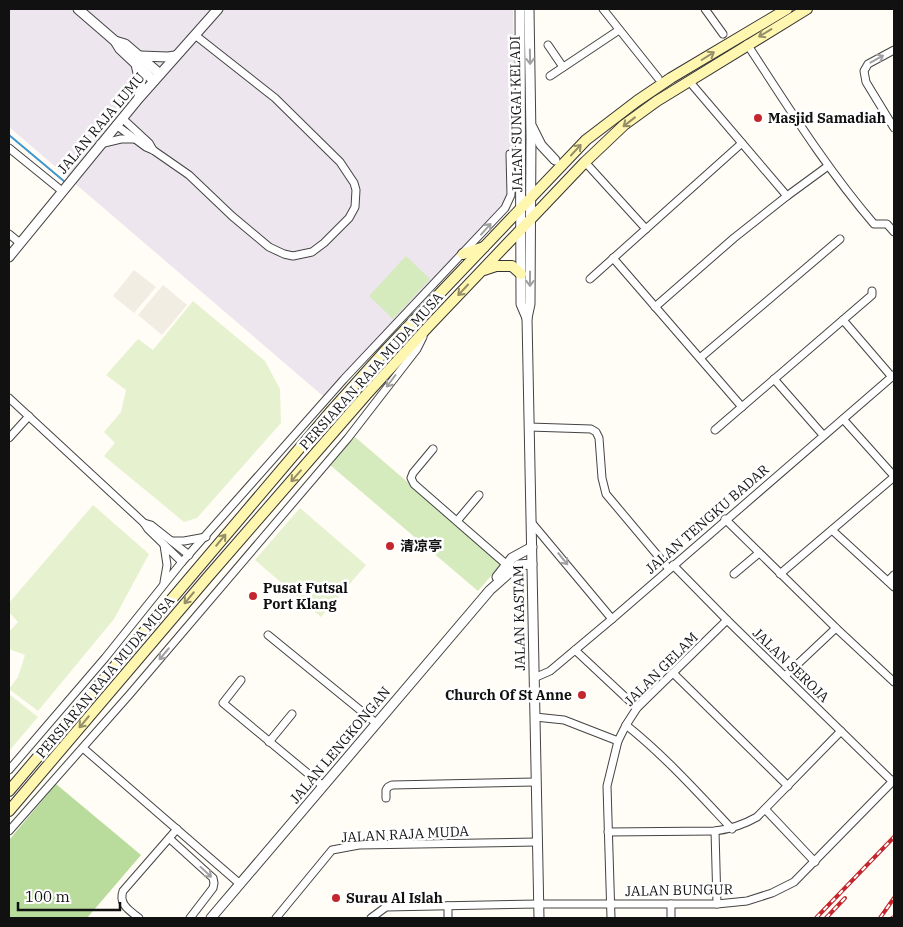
<svg xmlns="http://www.w3.org/2000/svg" width="903" height="927" viewBox="0 0 903 927" font-family="'IBM Plex Serif','Noto Sans SC',serif">
  <rect width="100%" height="100%" fill="#fffdf5"/>
  <!-- industrial -->
  <polygon fill="#eee6ef" points="9,9 513,9 517,192 323,396 9,127"/>
  <!-- green -->
  <g fill="#d5ebbd">
    <polygon points="406,256 430,279 393,319 369,296"/>
    <polygon points="355,437 502,563 478,591 330,465"/>
  </g>
  <!-- forest -->
  <polygon fill="#b9dc9c" points="56,784 141,855 87,918 9,918 9,840"/>
  <!-- pitch -->
  <g fill="#e6f2cf">
    <polygon points="193,301 265,361 280,389 281,423 197,518 184,522 104,456 115,443 104,432 121,412 126,390 106,375 138,339 153,350"/>
    <polygon points="93,505 149,554 114,619 38,711 9,689 18,677 25,655 9,649 9,632 18,622 9,612 9,603"/>
    <polygon points="300,508 366,565 321,617 255,560"/>
    <polygon points="9,694 38,717 9,751"/>
  </g>
  <!-- plaza -->
  <g fill="#f1ede2">
    <polygon points="134,270 156,287 134,313 113,296"/>
    <polygon points="163,285 187,305 162,335 138,315"/>
  </g>
  <g fill="none" stroke-linecap="round" stroke-linejoin="round">
    <!-- stream -->
    <polyline stroke="#3f96cf" stroke-width="2" points="9,135 65,182"/>
    <defs>
      <g id="minor">
        <polyline points="603,9 658,78"/>
        <polyline points="705,9 723,34"/>
        <path d="M747 44C787 105 826 168 874 224H887L894 232"/>
        <polyline points="548,45 563,67"/>
        <polyline points="894,50 868,64 864,71 866,82 894,128"/>
        <polyline points="550,76 619,30"/>
        <polyline points="689,81 787,196"/>
        <polyline points="122,118 149,143 153,150"/>
        <polyline points="116,125 146,147 153,150 189,175 232,216 269,247 284,254 293,256 312,252 324,243 349,218 355,207 356,190 354,183 340,162 275,98 195,35"/>
        <polyline points="100,144 121,139 134,139"/>
        <polyline points="9,148 62,191"/>
        <polyline points="585,162 646,229"/>
        <polyline points="9,234 20,243"/>
        <polyline points="613,258 742,407"/>
        <polyline points="590,279 742,143"/>
        <polyline points="655,307 734,238 787,196 828,166"/>
        <polyline points="843,320 892,377"/>
        <polyline points="700,358 840,239"/>
        <polyline points="774,379 823,435"/>
        <polyline points="9,398 144,523 148,529 182,562"/>
        <polyline points="843,419 894,476"/>
        <polyline points="529,427 591,429 596,432 599,438 602,478 606,494 669,569"/>
        <polyline points="715,430 872,295 872,291"/>
        <polyline points="9,438 29,416"/>
        <polyline points="433,449 413,473 411,478 414,484 507,565"/>
        <polyline points="725,519 836,628 894,682"/>
        <polyline points="457,521 479,495"/>
        <polyline points="531,522 612,619"/>
        <polyline points="144,523 151,525 189,555"/>
        <polyline points="832,530 894,587"/>
        <polyline points="172,541 184,541 206,537"/>
        <polyline points="673,565 727,620 893,782"/>
        <polyline points="734,574 759,553"/>
        <polyline points="780,574 894,477"/>
        <polyline points="888,581 894,575"/>
        <polyline points="164,582 167,565 164,545"/>
        <polyline points="268,635 376,723"/>
        <polyline points="575,650 637,708"/>
        <polyline points="673,673 788,786"/>
        <polyline points="785,676 836,628"/>
        <polyline points="534,678 550,671 612,619 894,375"/>
        <polyline points="241,680 223,703 323,786"/>
        <polyline points="535,717 564,720 618,741"/>
        <path d="M626 725C665 756 698 793 732 829"/>
        <polyline points="269,742 292,714"/>
        <polyline points="83,748 240,884"/>
        <polyline points="9,770 105,658 182,562 344,379 505,208 511,195 510,154 521,152"/>
        <polyline points="386,798 386,790 388,787 392,785 536,782"/>
        <polyline points="765,809 815,862"/>
        <polyline points="9,831 130,694 348,438 417,349 423,337"/>
        <polyline points="715,831 717,904"/>
        <path d="M608 832 715 831C731 829 743 825 757 817L841 731"/>
        <polyline points="170,839 213,878 214,883 213,888 190,918"/>
        <polyline points="671,904 671,918"/>
        <polyline points="448,906 448,918"/>
        <path d="M139 918C130 911 118 904 123 891L177 829"/>
        <polyline points="276,918 332,850 359,845 537,842"/>
        <polyline points="371,918 386,907 539,904 717,904 747,901 772,893 794,882 894,780"/>
        <polyline points="611,918 607,786 618,741 626,725 637,708 727,620"/>
      </g>
      <g id="tertiary">
        <polyline points="78,9 115,41 120,49 154,81"/>
        <polyline points="520,9 521,304 527,318"/>
        <polyline points="529,9 531,137 530,304 527,318 539,918"/>
        <polyline points="115,41 125,44 160,74"/>
        <polyline points="140,56 168,57 175,56"/>
        <polyline points="136,64 141,87 139,97"/>
        <polyline points="532,127 541,145 555,160"/>
        <polyline points="9,257 139,98 218,9"/>
        <polyline points="497,577 512,558 532,547"/>
        <polyline points="211,918 490,590 518,565 532,564"/>
      </g>
      <g id="secondary">
        <polyline points="463,254 484,247"/>
        <polyline points="484,270 496,266 512,266 521,274"/>
        <polyline points="9,791 332,410 384,352 586,140 637,101 671,78 787,9"/>
        <polyline points="9,811 207,578 366,395 428,327 585,162 624,125 657,101 807,9"/>
      </g>
    </defs>
    <!-- minor casing -->
    <use href="#minor" stroke="#444" stroke-width="9"/>
    <!-- tertiary casing -->
    <use href="#tertiary" stroke="#444" stroke-width="11"/>
    <!-- secondary casing -->
    <use href="#secondary" stroke="#333" stroke-width="12"/>
    <!-- minor -->
    <use href="#minor" stroke="#fff" stroke-width="7"/>
    <!-- tertiary -->
    <use href="#tertiary" stroke="#fff" stroke-width="9"/>
    <!-- secondary -->
    <use href="#secondary" stroke="#fff6b0" stroke-width="10"/>
    <defs>
      <g id="rail">
        <polyline points="816,918 894,837"/>
        <polyline points="826,918 845,898"/>
        <polyline points="880,918 894,898"/>
        <polyline points="892,918 894,917"/>
      </g>
    </defs>
    <!-- rail casing -->
    <use href="#rail" stroke="#c4262e" stroke-width="4"/>
    <!-- rail -->
    <use href="#rail" stroke="#fff" stroke-width="2" stroke-dasharray="5.5" stroke-linecap="butt"/>
  </g>
  <!-- one-way arrows -->
  <defs><path id="oneway-shaft" d="M-6 0H5M1.5-3L5.5 0L1.5 3" fill="none" stroke-width="1.6" stroke-linecap="round" stroke-linejoin="round" transform="scale(1.25)"/></defs>
  <g stroke="#948f68">
    <use href="#oneway-shaft" transform="translate(765 33) rotate(149)"/>
    <use href="#oneway-shaft" transform="translate(708 56) rotate(-32)"/>
    <use href="#oneway-shaft" transform="translate(629 122) rotate(142)"/>
    <use href="#oneway-shaft" transform="translate(576 150) rotate(-47)"/>
    <use href="#oneway-shaft" transform="translate(463 290) rotate(133)"/>
    <use href="#oneway-shaft" transform="translate(296 476) rotate(131)"/>
    <use href="#oneway-shaft" transform="translate(221 540) rotate(-50)"/>
    <use href="#oneway-shaft" transform="translate(189 598) rotate(130)"/>
    <use href="#oneway-shaft" transform="translate(84 722) rotate(130)"/>
  </g>
  <g stroke="#a0a0a0">
    <use href="#oneway-shaft" transform="translate(530 57) rotate(89)"/>
    <use href="#oneway-shaft" transform="translate(877 59) rotate(-29)"/>
    <use href="#oneway-shaft" transform="translate(486 229) rotate(-48)"/>
    <use href="#oneway-shaft" transform="translate(530 279) rotate(90)"/>
    <use href="#oneway-shaft" transform="translate(391 381) rotate(127)"/>
    <use href="#oneway-shaft" transform="translate(563 559) rotate(51)"/>
    <use href="#oneway-shaft" transform="translate(164 654) rotate(130)"/>
    <use href="#oneway-shaft" transform="translate(206 872) rotate(43)"/>
  </g>
  <!-- markers -->
  <g fill="#c4262e" stroke="#fff" stroke-width="2">
    <circle cx="758" cy="118" r="5"/>
    <circle cx="390" cy="546" r="5"/>
    <circle cx="253" cy="596" r="5"/>
    <circle cx="582" cy="695" r="5"/>
    <circle cx="336" cy="898" r="5"/>
  </g>
  <g text-anchor="middle" dominant-baseline="central" stroke-width="5" stroke-linejoin="round" paint-order="stroke">
    <!-- street labels -->
    <g font-size="14" fill="#111" stroke="#fff">
      <text transform="translate(516 114) rotate(-91)">JALAN SUNGAI KELADI</text>
      <text transform="translate(101 123) rotate(-50)">JALAN RAJA LUMU</text>
      <text transform="translate(371 371) rotate(-48)">PERSIARAN RAJA MUDA MUSA</text>
      <text transform="translate(707 519) rotate(-41)">JALAN TENGKU BADAR</text>
      <text transform="translate(519 618) rotate(-91)">JALAN KASTAM</text>
      <text transform="translate(791 665) rotate(44)">JALAN SEROJA</text>
      <text transform="translate(661 669) rotate(-45)">JALAN GELAM</text>
      <text transform="translate(105 677) rotate(-50)">PERSIARAN RAJA MUDA MUSA</text>
      <text transform="translate(340 745) rotate(-50)">JALAN LENGKONGAN</text>
      <text transform="translate(405 834) rotate(-3)">JALAN RAJA MUDA</text>
      <text transform="translate(679 890) rotate(-1)">JALAN BUNGUR</text>
    </g>
    <!-- poi labels -->
    <g font-size="14" font-weight="bold" fill="#111" stroke="#fff" text-anchor="start">
      <text x="768" y="118">Masjid Samadiah</text>
      <text x="400" y="546">清凉亭</text>
      <text x="263" y="588">Pusat Futsal<tspan x="263" dy="16">Port Klang</tspan></text>
      <text x="572" y="695" text-anchor="end">Church Of St Anne</text>
      <text x="346" y="898">Surau Al Islah</text>
    </g>
  </g>
  <!-- border -->
  <rect width="903" height="927" fill="none" stroke="#111111" stroke-width="20"/>
  <!-- scale -->
  <path d="M18 902v8h102v-8" fill="none" stroke="#111111" stroke-width="2.5"/>
  <text x="25" y="902" font-size="15" fill="#111111" stroke="#ffffff" stroke-width="4" paint-order="stroke">100 m</text>
</svg>
